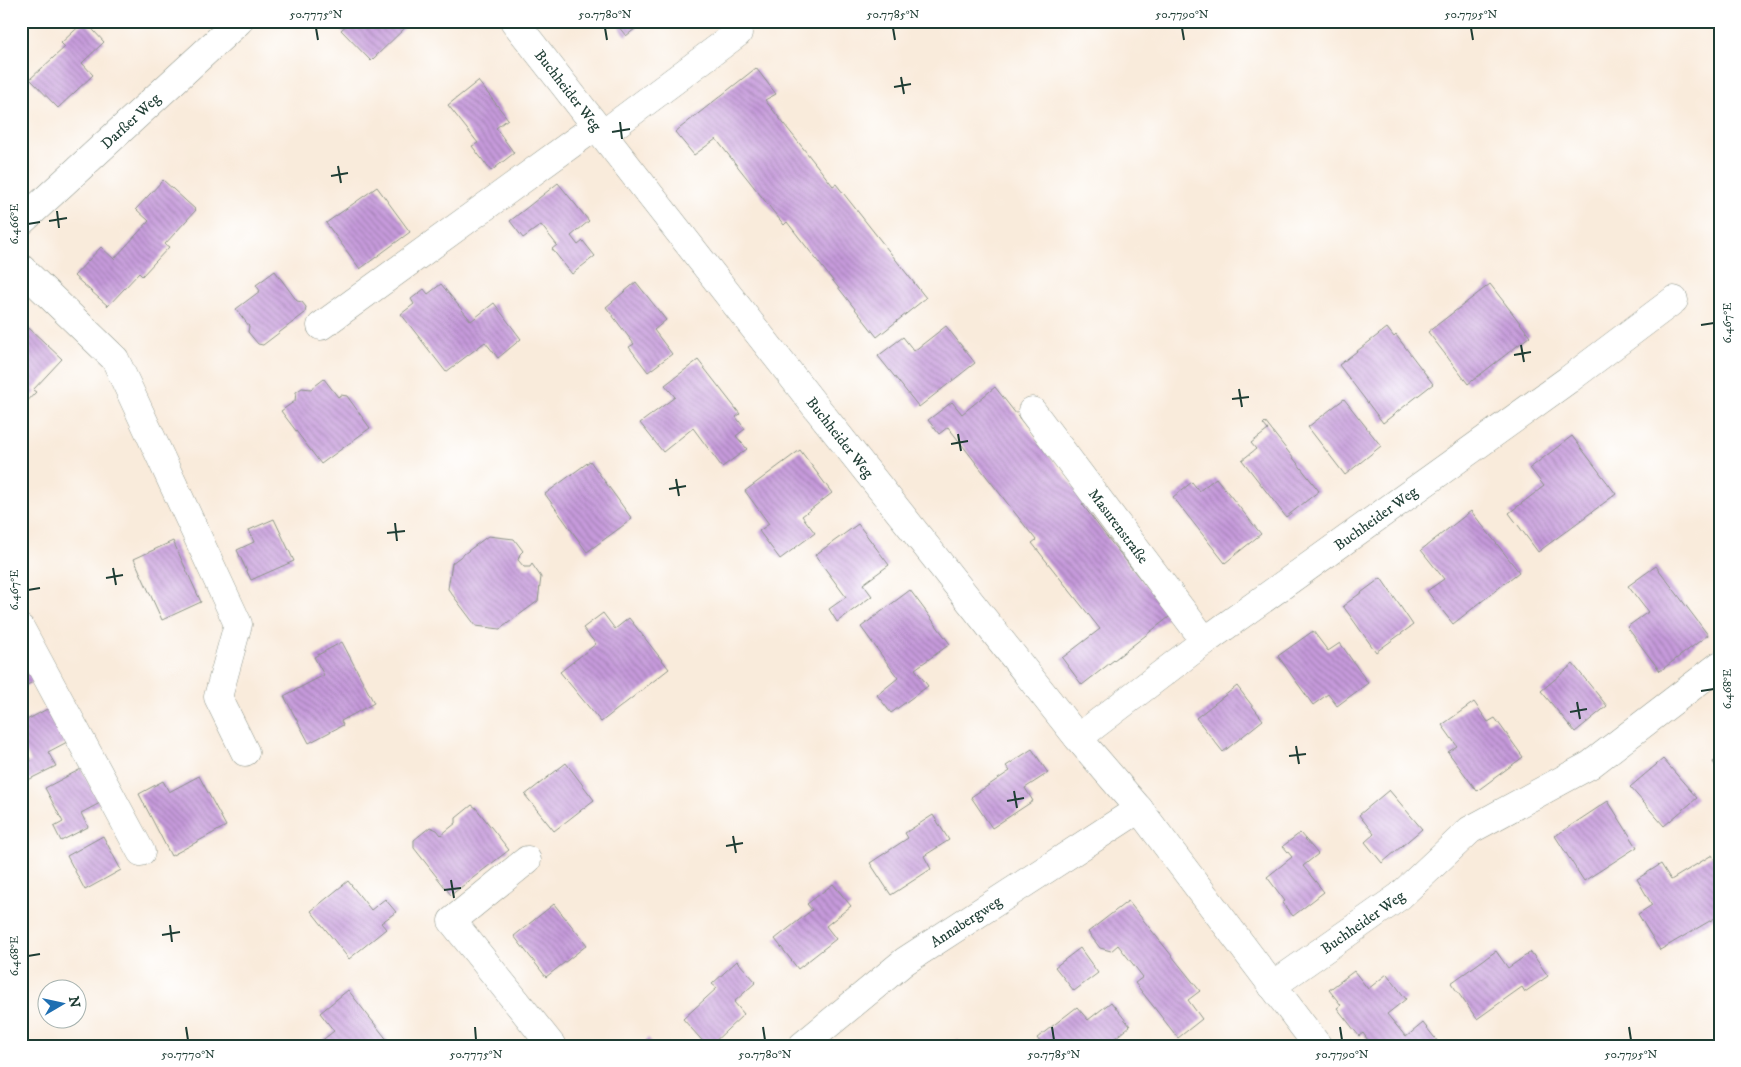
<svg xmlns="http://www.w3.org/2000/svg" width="1741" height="1067" viewBox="0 0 1741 1067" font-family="'IM FELL DW Pica',serif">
  <defs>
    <pattern id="building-back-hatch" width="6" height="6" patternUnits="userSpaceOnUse" patternTransform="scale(1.25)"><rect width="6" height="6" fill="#c69adb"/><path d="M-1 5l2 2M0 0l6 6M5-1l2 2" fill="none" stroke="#a07fb2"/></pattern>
  </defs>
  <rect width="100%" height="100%" fill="#fff"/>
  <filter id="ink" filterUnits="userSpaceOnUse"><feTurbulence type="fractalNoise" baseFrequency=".02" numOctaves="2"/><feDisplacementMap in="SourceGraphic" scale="10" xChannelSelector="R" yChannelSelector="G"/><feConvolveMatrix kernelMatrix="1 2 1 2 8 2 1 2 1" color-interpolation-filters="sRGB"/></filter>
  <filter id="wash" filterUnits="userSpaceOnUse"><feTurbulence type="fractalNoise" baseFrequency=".0096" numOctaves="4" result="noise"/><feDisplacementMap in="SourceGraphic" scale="20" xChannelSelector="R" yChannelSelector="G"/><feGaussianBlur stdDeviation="1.12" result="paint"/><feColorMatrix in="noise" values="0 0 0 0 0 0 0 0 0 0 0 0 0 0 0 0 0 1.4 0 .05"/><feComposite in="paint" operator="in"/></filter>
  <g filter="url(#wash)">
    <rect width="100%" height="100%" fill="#f9ebdb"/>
    <g id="blocks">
      <!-- building -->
      <g fill="url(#building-back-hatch)">
        <polygon points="85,21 104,42 82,63 93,75 58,108 30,79 65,47 61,43"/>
        <polygon points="351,21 412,21 371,61 341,30"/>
        <polygon points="614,21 645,21 626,36"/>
        <polygon points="756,68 776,94 765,100 833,186 836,184 926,298 877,337 787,222 784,225 716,139 694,155 675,132"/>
        <polygon points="478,81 508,119 496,128 514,153 491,171 472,146 478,143 448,105"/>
        <polygon points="163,180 196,210 165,244 169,247 142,276 139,273 108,306 74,276 101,247 114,259 149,221 136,209"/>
        <polygon points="558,183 589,221 571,236 578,245 583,241 595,256 572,274 552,249 557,245 541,225 523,238 510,221"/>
        <polygon points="377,187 410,232 360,269 326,223"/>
        <polygon points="275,271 297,301 302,302 306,307 305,313 263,345 258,344 248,332 249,326 236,309 260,291 256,285"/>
        <polygon points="636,282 666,320 654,330 672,354 648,372 629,347 634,344 606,307"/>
        <polygon points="441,284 471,321 494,303 521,339 498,358 485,342 446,372 401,314 414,304 411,299 424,289 428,294"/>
        <polygon points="1490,284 1530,336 1468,384 1428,332"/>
        <polygon points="946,326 975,363 919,407 878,356 903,337 914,351"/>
        <polygon points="29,328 62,359 33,390 36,392 21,408 21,336"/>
        <polygon points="1387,328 1394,337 1396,335 1433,384 1383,423 1339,365"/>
        <polygon points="698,360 740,414 736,417 745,429 736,436 747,449 722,467 693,428 663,452 640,423 675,397 665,385"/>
        <polygon points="324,379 338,397 341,395 347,396 370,428 321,464 281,411 295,401 296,392 302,388 311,389"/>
        <polygon points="995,387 1085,502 1082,504 1104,533 1149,590 1153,587 1173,614 1082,685 1062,658 1100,629 1032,543 1036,540 948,427 939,434 928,420 952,402 962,414"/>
        <polygon points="1344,399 1381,446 1345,475 1308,427"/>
        <polygon points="1265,422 1319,491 1286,517 1242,460 1256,449 1251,443 1268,430 1263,424"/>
        <polygon points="1572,436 1616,494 1538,552 1509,513 1544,486 1530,468"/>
        <polygon points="800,450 832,493 802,516 815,533 780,559 759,531 769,524 745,491"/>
        <polygon points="590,461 632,519 587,552 545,494"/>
        <polygon points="1216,478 1261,534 1225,563 1173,497 1192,482 1199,491"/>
        <polygon points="1471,511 1519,572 1453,624 1427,591 1444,579 1421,550"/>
        <polygon points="274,519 294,561 251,580 237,550 254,542 249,530"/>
        <polygon points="858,524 889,565 863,584 872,596 837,622 829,609 846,597 815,555"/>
        <polygon points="488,536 514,539 523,551 520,554 518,560 524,567 530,567 532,564 541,577 538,601 500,629 476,626 448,589 452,563"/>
        <polygon points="173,541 201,602 162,620 134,559"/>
        <polygon points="1656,566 1708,635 1660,671 1627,627 1648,612 1628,586"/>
        <polygon points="1381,578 1413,625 1376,652 1343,606"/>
        <polygon points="910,590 950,644 915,669 928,686 891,713 877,695 898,678 861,627"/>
        <polygon points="603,613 615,629 629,618 669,669 601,722 560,672 596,644 583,628"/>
        <polygon points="1313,631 1328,651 1340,643 1368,683 1337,706 1328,694 1313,705 1278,656"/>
        <polygon points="342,642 374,703 341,721 343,725 309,743 284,696 324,675 314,657"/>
        <polygon points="21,656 35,681 21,688"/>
        <polygon points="1573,664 1607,706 1575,732 1541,691"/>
        <polygon points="1237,686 1263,720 1223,752 1196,718"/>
        <polygon points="1474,702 1488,722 1495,718 1523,757 1477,791 1448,752 1457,746 1442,725"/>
        <polygon points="49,708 67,742 48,752 56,766 28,780 21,767 31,761 21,743 21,723"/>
        <polygon points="1032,749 1048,773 1025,788 1033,801 992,828 971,797 1010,771 1006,766"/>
        <polygon points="1720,758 1720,773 1713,762"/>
        <polygon points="1663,759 1697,798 1664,826 1630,787"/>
        <polygon points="566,763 594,800 554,831 525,795"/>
        <polygon points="81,769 100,803 81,813 88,827 61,841 54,827 63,822 45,788"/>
        <polygon points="199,776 226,826 171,856 139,794 163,781 169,792"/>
        <polygon points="1389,790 1422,829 1382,863 1365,842 1374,834 1359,815"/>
        <polygon points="1608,801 1637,847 1584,881 1555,836"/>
        <polygon points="472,805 476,808 509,850 451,895 414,848 414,840 430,827 437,830 441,835 456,823 456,818"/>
        <polygon points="933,815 949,840 924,856 931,869 891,895 870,863 908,838 905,833"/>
        <polygon points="1300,833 1318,854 1303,866 1324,892 1293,916 1282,903 1285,901 1267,877 1292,857 1283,846"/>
        <polygon points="103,836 121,870 85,890 67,856"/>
        <polygon points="1712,855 1720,869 1720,915 1660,950 1638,914 1652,905 1637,879 1661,864 1671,880"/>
        <polygon points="348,881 371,910 385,899 396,912 381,923 386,929 349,959 311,911"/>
        <polygon points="833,884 851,906 826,926 836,939 798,969 775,939 812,910 807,904"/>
        <polygon points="1128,901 1200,991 1188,1000 1202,1019 1178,1038 1135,983 1143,977 1118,945 1111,951 1100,948 1088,932"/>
        <polygon points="554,904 587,945 546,977 514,936"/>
        <polygon points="1080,948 1098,973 1074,991 1055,967"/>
        <polygon points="1496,951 1508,968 1531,952 1548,976 1525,992 1522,987 1477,1019 1451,983"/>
        <polygon points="737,961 756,982 734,1002 744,1014 710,1046 707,1046 683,1019 717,988 712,984"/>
        <polygon points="1354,971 1368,989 1387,974 1406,999 1387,1014 1406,1037 1423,1023 1438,1042 1433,1046 1372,1046 1363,1033 1359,1036 1337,1008 1341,1005 1329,990"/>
        <polygon points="348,990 392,1046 315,1046 334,1031 320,1013"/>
        <polygon points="1111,1002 1130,1026 1105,1046 1043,1046 1037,1038 1077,1007 1088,1020"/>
        <polygon points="648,1038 655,1046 641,1046"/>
        <polygon points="958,1039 963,1046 950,1046"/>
      </g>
    </g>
  </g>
  <g filter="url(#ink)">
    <use href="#blocks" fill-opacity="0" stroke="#8c9488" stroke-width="1"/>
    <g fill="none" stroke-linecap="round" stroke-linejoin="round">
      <defs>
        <g id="minor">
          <path id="s1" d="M514 21 816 407 1078 738 1139 809 1318 1046"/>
          <polyline points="603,134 738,33"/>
          <path id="s2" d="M21 222 239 21"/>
          <polyline points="21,268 115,359 238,624 218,697 245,752"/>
          <polyline points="321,326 596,126"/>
          <path id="s3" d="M1032 411 1205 641"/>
          <polyline points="21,629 141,852"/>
          <path id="s4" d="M1078 738 1205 641 1568 380 1674 300"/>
          <polyline points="527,860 452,921 552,1046"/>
          <path id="s5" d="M1272 986 1400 896 1470 830 1590 765 1720 665"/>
          <path id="s6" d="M802 1046 905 961 1139 809"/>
        </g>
      </defs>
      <!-- minor casing -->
      <use href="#minor" stroke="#8c9488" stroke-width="29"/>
      <!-- minor -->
      <use href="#minor" stroke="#fff" stroke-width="28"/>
    </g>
  </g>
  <!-- ticks -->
  <path fill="none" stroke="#1f3d34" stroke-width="2" d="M316 28 318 40M605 28 607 40M893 28 895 40M1182 28 1184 40M1471 28 1473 40M901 77 904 94M894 87 911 84M620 122 622 139M612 132 630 129M338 166 341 183M331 176 348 173M57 211 59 228M49 221 67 218M28 224 40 222M1701 325 1714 323M1521 345 1524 362M1514 355 1531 352M1239 389 1242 407M1232 399 1249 397M958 434 961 451M951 444 968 441M676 479 679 496M669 489 686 486M395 523 397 541M387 533 405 531M113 568 116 585M106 578 123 575M28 590 40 588M1701 691 1714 689M1577 702 1580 719M1570 712 1587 709M1296 746 1299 764M1289 756 1306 754M1014 791 1017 808M1007 801 1024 798M733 836 736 853M726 846 743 843M451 880 454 898M444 890 461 888M170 925 172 942M162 935 180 932M28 956 40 954M186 1027 188 1040M475 1027 476 1040M763 1027 765 1040M1052 1027 1054 1040M1340 1027 1342 1040M1629 1027 1631 1040"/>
  <g text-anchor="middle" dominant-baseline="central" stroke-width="5" stroke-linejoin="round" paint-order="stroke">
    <!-- street labels -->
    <g font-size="15" fill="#1f3d34" stroke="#fff">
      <text stroke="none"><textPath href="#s1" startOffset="88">Buchheider Weg</textPath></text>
      <text stroke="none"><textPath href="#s2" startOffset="149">Darßer Weg</textPath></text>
      <text stroke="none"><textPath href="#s1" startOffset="529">Buchheider Weg</textPath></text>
      <text stroke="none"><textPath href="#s4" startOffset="370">Buchheider Weg</textPath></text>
      <text stroke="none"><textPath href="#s3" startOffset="144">Masurenstraße</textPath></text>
      <text stroke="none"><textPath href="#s6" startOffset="206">Annabergweg</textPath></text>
      <text stroke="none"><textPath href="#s5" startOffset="111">Buchheider Weg</textPath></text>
    </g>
  </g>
  <!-- margin -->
  <rect width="1741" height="1067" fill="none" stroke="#fff" stroke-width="55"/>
  <!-- north arrow -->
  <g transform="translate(62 1004) rotate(81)"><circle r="24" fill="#ffffff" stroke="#a5b1ae"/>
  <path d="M0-4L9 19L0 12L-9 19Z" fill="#1f6fb2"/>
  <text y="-8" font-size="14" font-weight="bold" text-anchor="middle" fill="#1f3d34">N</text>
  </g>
  <rect x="28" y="28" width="1686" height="1012" fill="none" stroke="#1f3d34" stroke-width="2"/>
  <g font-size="12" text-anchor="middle" fill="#1f3d34">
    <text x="316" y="18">50.7775°N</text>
    <text x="605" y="18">50.7780°N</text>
    <text x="893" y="18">50.7785°N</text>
    <text x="1182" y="18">50.7790°N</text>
    <text x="1471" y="18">50.7795°N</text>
    <text transform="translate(14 224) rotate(-90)" y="4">6.466°E</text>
    <text transform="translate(1727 323) rotate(-90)" y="4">6.467°E</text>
    <text transform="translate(14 590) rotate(-90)" y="4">6.467°E</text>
    <text transform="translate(1727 689) rotate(-90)" y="4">6.468°E</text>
    <text transform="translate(14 956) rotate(-90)" y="4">6.468°E</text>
    <text x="188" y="1058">50.7770°N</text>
    <text x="476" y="1058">50.7775°N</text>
    <text x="765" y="1058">50.7780°N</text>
    <text x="1054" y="1058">50.7785°N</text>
    <text x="1342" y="1058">50.7790°N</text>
    <text x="1631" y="1058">50.7795°N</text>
  </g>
</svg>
